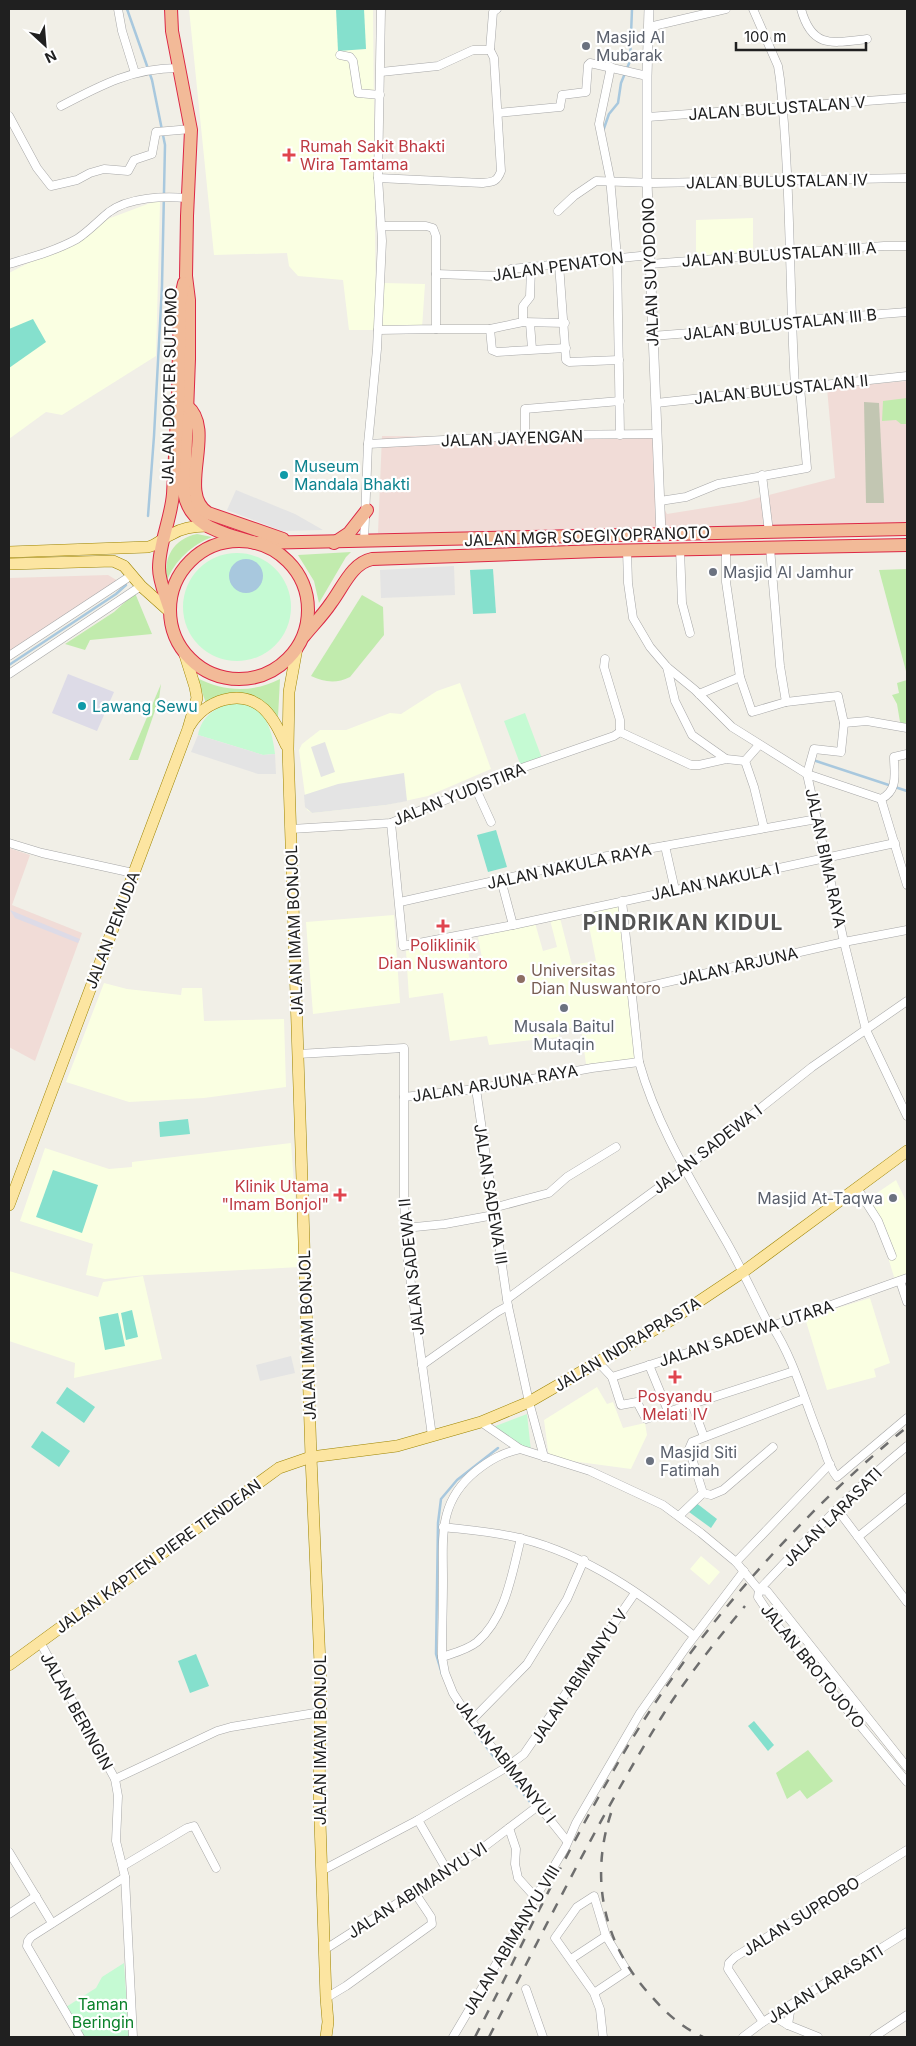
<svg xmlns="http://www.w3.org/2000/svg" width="916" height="2046" viewBox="0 0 916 2046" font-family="Inter,sans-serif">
  <rect width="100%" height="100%" fill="#f1efe7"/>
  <!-- commercial -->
  <g fill="#f1dcd7">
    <polygon points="907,381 907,522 644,531 378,533 382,436 547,438 659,436 663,507 667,514 742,502 835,478 827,388"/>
    <polygon points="108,575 118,581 9,653 9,578"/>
    <polygon points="9,848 30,855 12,905 82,933 35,1061 9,1047"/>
  </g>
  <!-- education -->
  <g fill="#faffe2">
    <polygon points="189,9 373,9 376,330 349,330 343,280 298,276 289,266 287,253 214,255"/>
    <polygon points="153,202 160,202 156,356 62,415 46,412 9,439 9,273 71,241 97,223"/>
    <polygon points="753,218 753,252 696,256 696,220"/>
    <polygon points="384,283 425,284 422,328 381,326"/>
    <polygon points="460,683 491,769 428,796 386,805 312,813 307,810 299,750 302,744 320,730 346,730 390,713 401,714 437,691"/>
    <polygon points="626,902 641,1059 586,1064 581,1027 559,1029 559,1037 489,1045 487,1036 450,1041 443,993 409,998 406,951 466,941 470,961 482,958 478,937 535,923 543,951 557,947 550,920 560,918 572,965 596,961 586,911"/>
    <polygon points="394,915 400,1003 313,1014 306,922"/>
    <polygon points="104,983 127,989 181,995 182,988 202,988 204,1021 284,1019 286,1087 204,1098 129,1102 66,1082"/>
    <polygon points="291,1143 300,1267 146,1275 105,1279 86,1275 93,1244 20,1221 45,1148 109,1169 132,1167 132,1162"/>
    <polygon points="896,1180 907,1203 907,1275 895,1280 883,1241 865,1201"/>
    <polygon points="9,1271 98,1297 103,1282 143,1276 162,1359 74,1378 75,1363 9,1341"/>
    <polygon points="870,1298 890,1363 874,1369 876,1377 827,1390 805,1318"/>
    <polygon points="597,1387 607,1404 613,1402 623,1428 645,1423 647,1435 631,1469 549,1458 544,1420"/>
    <polygon points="701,1556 720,1572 709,1585 690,1569"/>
  </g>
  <!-- construction -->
  <polygon fill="#c2c6b2" points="864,402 879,403 884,503 866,503"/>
  <!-- grass -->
  <g fill="#c1ebad">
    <polygon points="907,398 907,424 901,424 896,420 882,421 883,401"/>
    <path d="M197 534 212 537C193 544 174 561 167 581 163 558 173 539 197 534Z"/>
    <polygon points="351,552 346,557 319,603 314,581 298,555"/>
    <polygon points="907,569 907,675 879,570"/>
    <polygon points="135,593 152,634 90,640 85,650 65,644 114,612"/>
    <path d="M362 595 383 607 384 635 350 677C336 684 324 682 311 676Z"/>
    <path d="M197 678C225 692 252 693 280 679L278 717 274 712 206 703Z"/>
    <polygon points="907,680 907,726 900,722 897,704 892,695 899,693 897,683"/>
    <polygon points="161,684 159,699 138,760 129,760"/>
    <polygon points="808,1750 833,1781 807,1799 800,1790 787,1799 776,1773"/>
  </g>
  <!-- park -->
  <g fill="#c5fad3">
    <circle cx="237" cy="607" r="54"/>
    <path d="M231 702C235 702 242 701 247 703 267 710 273 735 275 754L263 755 198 735C202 716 214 709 231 702Z"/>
    <polygon points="525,713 543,761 522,769 504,721"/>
    <polygon points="527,1414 531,1451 493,1427"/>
    <polygon points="124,1963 129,2037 82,2037 66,2007 96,1988 102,1977"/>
  </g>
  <!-- pitch -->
  <g fill="#85e0cd">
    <polygon points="336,9 364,9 366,49 338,51"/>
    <polygon points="33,319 46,342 9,368 9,329"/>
    <polygon points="493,569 496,613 473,614 470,570"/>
    <polygon points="496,830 507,867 488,872 477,835"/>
    <polygon points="188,1119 190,1134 160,1137 159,1122"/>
    <polygon points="53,1170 98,1185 82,1233 36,1217"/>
    <polygon points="132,1310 138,1337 126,1340 121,1313"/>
    <polygon points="118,1313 125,1346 105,1350 99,1317"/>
    <polygon points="67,1387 95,1407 84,1423 56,1403"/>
    <polygon points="42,1431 70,1451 59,1467 31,1447"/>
    <polygon points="695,1502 717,1519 711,1528 689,1512"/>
    <polygon points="196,1654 209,1686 190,1693 178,1661"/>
    <polygon points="754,1721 774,1745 768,1751 748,1726"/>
  </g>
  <!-- parking -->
  <g fill="#e4e4e4">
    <polygon points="236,490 295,514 323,530 282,531 227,510"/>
    <polygon points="454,566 455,595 381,598 380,570"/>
    <polygon points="198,735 263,755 275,754 276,774 258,774 191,752"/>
    <polygon points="325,742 335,772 321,777 311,747"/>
    <polygon points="404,773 407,801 386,805 312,813 305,807 304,795 338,784"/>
    <polygon points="291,1356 295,1373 260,1381 256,1365"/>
  </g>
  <!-- plaza -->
  <g fill="#dddbe7">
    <polygon points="68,674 114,692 97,731 52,713"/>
    <polygon points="10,910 80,939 78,943 15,918"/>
  </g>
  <!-- water -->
  <circle fill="#a8c8de" cx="246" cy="576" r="17"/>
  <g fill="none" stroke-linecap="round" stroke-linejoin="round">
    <!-- stream -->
    <g stroke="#a8c8de" stroke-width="2.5">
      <polyline points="127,9 152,80 165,145 162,286 154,436 148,516"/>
      <polyline points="603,131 609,114 618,103 621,83 630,61 632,9"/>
      <polyline points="9,665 116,594 126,585"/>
      <polyline points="816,761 907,791"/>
      <polyline points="442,1674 436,1654 438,1523 441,1499 457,1480 498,1448"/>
      <polyline points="452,1697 466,1720"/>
      <polyline points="475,1732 497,1761"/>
      <polyline points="508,1775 530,1802"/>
    </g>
    <defs>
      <g id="minor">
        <polyline points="118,9 122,31 135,73"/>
        <path d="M753 9 778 66 780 79C791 182 789 284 795 387"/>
        <path d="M801 9C812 49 832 43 867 39"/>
        <polyline points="649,27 726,9"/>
        <polyline points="490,50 493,12 497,9"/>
        <polyline points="340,55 350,57 353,61 358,93 380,95"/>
        <polyline points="611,67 599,124 610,178 617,257 620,435"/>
        <polyline points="381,72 438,66 473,50 490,50"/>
        <path d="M61 106C101 85 133 68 178 68"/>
        <polyline points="498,113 560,107 562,95 586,92 588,65 590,63 647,76"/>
        <polyline points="9,116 37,168 51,186 77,180 90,173 104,169 128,171 134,160 152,154 156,132 191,129"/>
        <polyline points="648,117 907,98"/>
        <path d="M378 178 482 183C493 182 497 182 501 171L494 58 490 50"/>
        <polyline points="558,211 574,196 596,181 654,183 907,178"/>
        <polyline points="382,226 426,226 433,228 436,236 436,274"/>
        <path d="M9 264C32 257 55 251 77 239 89 231 98 221 109 212 129 197 164 196 187 198"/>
        <polyline points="559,264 566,360 569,362 619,360"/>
        <polyline points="650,264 884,246 907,246"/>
        <polyline points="523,322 523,306 530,297 531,268"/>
        <polyline points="530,323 532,349"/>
        <polyline points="436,329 490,329 523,322 565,323"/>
        <polyline points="490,329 492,350 497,352 566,348"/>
        <polyline points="378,330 436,329 436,274 494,276 500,276 511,269 650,255"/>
        <polyline points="652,336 728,330 791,321 907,312"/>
        <polyline points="656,403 907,376"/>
        <polyline points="525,436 525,409 620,401"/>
        <polyline points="368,444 540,435 657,434"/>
        <polyline points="762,475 769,532"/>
        <polyline points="660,501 686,497 718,484 807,468 800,387"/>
        <polyline points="364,542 368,444 377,349 382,241 378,177 381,9"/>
        <polyline points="726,548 726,582 740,677 752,712 786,702 838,696 844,723 867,721 907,728"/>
        <polyline points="770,548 780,666 786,702"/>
        <polyline points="680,549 682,603 690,633"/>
        <polyline points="627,550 628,583 633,618 650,647 667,667 695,690 732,727 807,774 844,942 866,1030 907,1116"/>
        <polyline points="9,656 132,575"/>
        <polyline points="605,659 604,667 620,720 620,732"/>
        <polyline points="667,667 675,701 692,735 726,759"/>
        <polyline points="9,674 141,586"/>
        <polyline points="699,694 740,677"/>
        <path d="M844 723 841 752 814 749 807 774 881 799C899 790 894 773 894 757L907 754"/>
        <polyline points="620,732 691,765 699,765 726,759 745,761"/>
        <polyline points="745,761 754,787 764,828"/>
        <polyline points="745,761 759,745"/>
        <polyline points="475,787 491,822"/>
        <polyline points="881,799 907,885"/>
        <polyline points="391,823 403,946 513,925 895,843"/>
        <polyline points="291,829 391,823 513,771 614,736 620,732"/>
        <polyline points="9,843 42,853 133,873"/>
        <polyline points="665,846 675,890"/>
        <polyline points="501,880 513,925"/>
        <polyline points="400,902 596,858 817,819"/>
        <polyline points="632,990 844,942 907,930"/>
        <polyline points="298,1054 404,1048 404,1097 476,1089 592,1068 639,1062 622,901"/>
        <path d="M639 1062C657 1127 693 1183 726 1241 742 1269 755 1298 770 1327"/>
        <polyline points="476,1089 508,1306 529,1402 544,1457"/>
        <polyline points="404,1097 404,1200 407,1255 432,1436"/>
        <polyline points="857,1188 878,1221 892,1256"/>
        <polyline points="493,1208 549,1193 567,1177 616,1147"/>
        <polyline points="405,1228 445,1224 494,1215"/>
        <polyline points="900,1281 907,1302"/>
        <polyline points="507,1299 684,1169 812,1067 907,1001"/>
        <path d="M772 1326C795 1361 805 1403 821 1441 825 1452 829 1468 837 1477L907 1418"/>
        <polyline points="597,1361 612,1377 772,1326 907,1278"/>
        <polyline points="422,1365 497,1312 508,1306"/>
        <polyline points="649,1365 668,1411"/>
        <polyline points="612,1377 621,1405 637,1402 646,1419 794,1371"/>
        <polyline points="692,1404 704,1437"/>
        <polyline points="481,1422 520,1449 590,1471 663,1505 701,1533 736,1562 759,1590"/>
        <path d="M520 1449C502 1453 490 1460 476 1471 438 1502 443 1536 443 1580 443 1605 442 1631 442 1657L445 1673 453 1693 471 1721 567 1841"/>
        <polyline points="703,1493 711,1495 723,1490 773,1447"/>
        <polyline points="837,1509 907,1602"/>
        <polyline points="679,1516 703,1493 689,1449 692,1442 804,1399"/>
        <path d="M443 1527C469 1530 497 1532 523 1539 586 1555 644 1595 694 1636"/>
        <polyline points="858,1537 907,1497"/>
        <polyline points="736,1562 830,1464"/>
        <polyline points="759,1590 758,1597 776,1624 907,1782"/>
        <polyline points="759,1590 767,1591 907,1767"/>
        <path d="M759 1590C807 1539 853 1490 907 1446"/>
        <polyline points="40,1642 115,1779 118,1796 116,1841 125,1877 133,2037"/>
        <path d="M442 1657C454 1653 467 1650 477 1642 506 1617 512 1573 521 1538"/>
        <polyline points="471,1721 527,1664 567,1599 584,1560"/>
        <polyline points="115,1779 217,1731 231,1727 321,1712"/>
        <polyline points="418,1820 448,1872"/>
        <polyline points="509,1828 516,1849 515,1864 518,1878 536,1898"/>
        <polyline points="9,1852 52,1923"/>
        <polyline points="123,1866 187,1828 194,1826 216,1868"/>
        <polyline points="323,1870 418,1820 507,1767 524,1754 635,1593"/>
        <polyline points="9,1914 36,1896"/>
        <polyline points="324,1950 476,1853 538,1806"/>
        <polyline points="571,1959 606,1936"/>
        <polyline points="526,1989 543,2037"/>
        <polyline points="594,1993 627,1971 606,1936 594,1896 577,1907 555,1938 594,1993 600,2009 603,2037"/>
        <polyline points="326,1998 346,1986 432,1924 431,1917 415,1893"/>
        <polyline points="773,2016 788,2025 818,2037"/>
        <polyline points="763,2022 728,1969 729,1963 735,1957 907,1850"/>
        <polyline points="788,2025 791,2005"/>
        <polyline points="80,2037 27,1946 28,1941 31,1937 125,1877"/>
        <polyline points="453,2037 566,1846 576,1823 640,1713 687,1646 744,1571"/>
        <polyline points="743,2037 763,2022 907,1932"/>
        <polyline points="874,2037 907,2015"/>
      </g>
      <polyline id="tertiary" points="649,9 647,76 647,182 661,534"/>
      <g id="primary">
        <path d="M9 552 148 547C157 545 163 538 172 534 182 528 195 526 207 526"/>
        <polyline points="9,564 113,561 124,566 141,586 170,612"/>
        <polyline points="297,648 289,692 288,749 311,1457 321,1687 319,1792 326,1998 328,2022 326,2037"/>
        <path d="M190 725C205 701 241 687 264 709 274 719 280 732 286 745"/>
        <polyline points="9,1205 188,729 197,698 195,687 184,652"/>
        <polyline points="9,1665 279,1468 311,1457 397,1446 481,1422 529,1402 671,1320 743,1272 907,1151"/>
      </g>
      <g id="trunk">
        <path d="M171 9 172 31 191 130 187 216 186 276 189 300V359L184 492C189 528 226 534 256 543L907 529"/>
        <path d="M187 406C217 430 176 493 208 513L283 539"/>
        <circle cx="239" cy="610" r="69"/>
        <polyline points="334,543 349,533 367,510"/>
        <path d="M169 607C165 594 159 581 159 568 159 543 171 519 173 494L178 398 180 301 184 283"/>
        <path d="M304 636C313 625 323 615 331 603 343 587 352 563 372 559L599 551 907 545"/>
      </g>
    </defs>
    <!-- minor casing -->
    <use href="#minor" stroke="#a7a7a7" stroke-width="9"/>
    <!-- tertiary casing -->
    <use href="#tertiary" stroke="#a7a7a7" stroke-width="10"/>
    <!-- primary casing -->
    <use href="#primary" stroke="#9d8400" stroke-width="12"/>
    <!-- trunk casing -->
    <use href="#trunk" stroke="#dc2745" stroke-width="14"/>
    <!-- minor -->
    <use href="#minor" stroke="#fff" stroke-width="8"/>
    <!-- tertiary -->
    <use href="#tertiary" stroke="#fff" stroke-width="9"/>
    <!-- primary -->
    <use href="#primary" stroke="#fce5a1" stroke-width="11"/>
    <!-- trunk -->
    <use href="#trunk" stroke="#f2ba98" stroke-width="12"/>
    <!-- rail -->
    <g stroke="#6e6e6e" stroke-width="2.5" stroke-dasharray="10 10" stroke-linecap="butt">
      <path d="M611 1813C589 1880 604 1946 652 1997 667 2014 683 2028 703 2037"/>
      <path d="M475 2037C520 1950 562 1860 611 1775 684 1644 792 1521 907 1427"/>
      <path d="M489 2037C544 1930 597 1821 661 1718 686 1678 715 1642 745 1606"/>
    </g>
  </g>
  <!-- markers -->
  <g fill="#6b7280" stroke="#fff" stroke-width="2">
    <circle cx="586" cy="46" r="5"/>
    <circle cx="713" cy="572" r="5"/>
    <circle cx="564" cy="1008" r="5"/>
    <circle cx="893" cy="1198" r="5"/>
    <circle cx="650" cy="1461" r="5"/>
  </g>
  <g fill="#e0444e" stroke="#fff" stroke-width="2">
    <path d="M286.5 147.5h5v5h5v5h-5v5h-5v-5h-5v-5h5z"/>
    <path d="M440.5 918.5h5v5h5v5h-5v5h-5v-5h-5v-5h5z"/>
    <path d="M337.5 1187.5h5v5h5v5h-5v5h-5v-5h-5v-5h5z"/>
    <path d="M672.5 1369.5h5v5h5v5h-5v5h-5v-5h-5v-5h5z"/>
  </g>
  <g fill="#0f9aa8" stroke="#fff" stroke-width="2">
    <circle cx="284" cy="475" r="5"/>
    <circle cx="82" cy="706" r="5"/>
  </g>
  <circle fill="#8d6e63" stroke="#fff" stroke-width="2" cx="521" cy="979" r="5"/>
  <g text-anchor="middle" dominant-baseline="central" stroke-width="4.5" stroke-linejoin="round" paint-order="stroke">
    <!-- worship labels -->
    <g font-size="16" fill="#5b616d" stroke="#fff" text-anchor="start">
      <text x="596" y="37">Masjid Al<tspan x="596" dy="18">Mubarak</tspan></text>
      <text x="723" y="572">Masjid Al Jamhur</text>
      <text x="564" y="1026" text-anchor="middle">Musala Baitul<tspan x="564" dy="18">Mutaqin</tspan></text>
      <text x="883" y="1198" text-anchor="end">Masjid At-Taqwa</text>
      <text x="660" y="1452">Masjid Siti<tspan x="660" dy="18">Fatimah</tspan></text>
    </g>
    <!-- street labels -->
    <g font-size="16" fill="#202020" stroke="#fff">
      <text transform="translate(777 108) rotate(-4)">JALAN BULUSTALAN V</text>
      <text transform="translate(777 181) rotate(-1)">JALAN BULUSTALAN IV</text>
      <text transform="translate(779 254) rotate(-4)">JALAN BULUSTALAN III A</text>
      <text transform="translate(558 266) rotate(-8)">JALAN PENATON</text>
      <text transform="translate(650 272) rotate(-92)">JALAN SUYODONO</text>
      <text transform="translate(780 324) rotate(-6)">JALAN BULUSTALAN III B</text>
      <text transform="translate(169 386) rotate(-89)">JALAN DOKTER SUTOMO</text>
      <text transform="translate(781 389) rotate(-6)">JALAN BULUSTALAN II</text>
      <text transform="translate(512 438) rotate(-2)">JALAN JAYENGAN</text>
      <text transform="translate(587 536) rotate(-2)">JALAN MGR SOEGIYOPRANOTO</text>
      <text transform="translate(459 794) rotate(-22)">JALAN YUDISTIRA</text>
      <text transform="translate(826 858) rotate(78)">JALAN BIMA RAYA</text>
      <text transform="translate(569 866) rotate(-12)">JALAN NAKULA RAYA</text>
      <text transform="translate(715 881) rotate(-12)">JALAN NAKULA I</text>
      <text transform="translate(112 930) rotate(-69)">JALAN PEMUDA</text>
      <text transform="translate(294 930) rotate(-92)">JALAN IMAM BONJOL</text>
      <text transform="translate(738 966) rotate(-13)">JALAN ARJUNA</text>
      <text transform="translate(495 1083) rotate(-9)">JALAN ARJUNA RAYA</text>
      <text transform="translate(707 1149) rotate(-38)">JALAN SADEWA I</text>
      <text transform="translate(491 1194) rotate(81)">JALAN SADEWA III</text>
      <text transform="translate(411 1267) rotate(-96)">JALAN SADEWA II</text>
      <text transform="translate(746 1333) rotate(-18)">JALAN SADEWA UTARA</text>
      <text transform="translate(307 1335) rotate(-92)">JALAN IMAM BONJOL</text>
      <text transform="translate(627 1344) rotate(-31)">JALAN INDRAPRASTA</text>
      <text transform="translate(832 1517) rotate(-45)">JALAN LARASATI</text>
      <text transform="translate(158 1556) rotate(-36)">JALAN KAPTEN PIERE TENDEAN</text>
      <text transform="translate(813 1666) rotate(51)">JALAN BROTOJOYO</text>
      <text transform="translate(579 1676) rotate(-56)">JALAN ABIMANYU V</text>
      <text transform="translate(77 1711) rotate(61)">JALAN BERINGIN</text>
      <text transform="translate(320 1740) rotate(-90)">JALAN IMAM BONJOL</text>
      <text transform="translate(506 1761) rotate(52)">JALAN ABIMANYU I</text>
      <text transform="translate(417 1890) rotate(-33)">JALAN ABIMANYU VI</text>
      <text transform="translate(801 1916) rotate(-32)">JALAN SUPROBO</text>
      <text transform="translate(511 1940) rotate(-59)">JALAN ABIMANYU VIII</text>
      <text transform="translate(825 1984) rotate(-32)">JALAN LARASATI</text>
    </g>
    <!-- health labels -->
    <g font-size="16" fill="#be3a42" stroke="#fff">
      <text x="300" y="146" text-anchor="start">Rumah Sakit Bhakti<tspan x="300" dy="18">Wira Tamtama</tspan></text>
      <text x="443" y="945">Poliklinik<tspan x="443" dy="18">Dian Nuswantoro</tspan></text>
      <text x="329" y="1186" text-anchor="end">Klinik Utama<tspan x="329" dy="18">"Imam Bonjol"</tspan></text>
      <text x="675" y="1396">Posyandu<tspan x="675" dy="18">Melati IV</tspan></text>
    </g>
    <!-- culture labels -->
    <g font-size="16" fill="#0d838f" stroke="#fff" text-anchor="start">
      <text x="294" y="466">Museum<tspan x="294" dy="18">Mandala Bhakti</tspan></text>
      <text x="92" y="706">Lawang Sewu</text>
    </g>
    <!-- education labels -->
    <g font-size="16" fill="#785e54" stroke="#fff" text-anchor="start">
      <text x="531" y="970">Universitas<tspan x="531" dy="18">Dian Nuswantoro</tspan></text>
    </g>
    <!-- park labels -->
    <g font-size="16" fill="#0b822a" stroke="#fff">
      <text x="103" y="2004">Taman<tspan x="103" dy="18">Beringin</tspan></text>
    </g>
    <!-- district labels -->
    <g font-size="21" font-weight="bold" letter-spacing="1" fill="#535353" stroke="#fff">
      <text x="683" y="922">PINDRIKAN KIDUL</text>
    </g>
  </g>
  <!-- border -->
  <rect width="916" height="2046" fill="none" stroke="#202020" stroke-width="20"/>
  <!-- north arrow -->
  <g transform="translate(45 45) rotate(154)" stroke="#ffffff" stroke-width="4" paint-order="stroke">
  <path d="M0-4L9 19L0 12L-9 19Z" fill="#202020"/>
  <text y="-8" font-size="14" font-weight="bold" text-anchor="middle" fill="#202020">N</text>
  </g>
  <!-- scale -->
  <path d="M736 42v8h130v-8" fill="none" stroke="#202020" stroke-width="2.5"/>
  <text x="744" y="42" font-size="15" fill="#202020" stroke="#ffffff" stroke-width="4" paint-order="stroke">100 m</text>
</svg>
